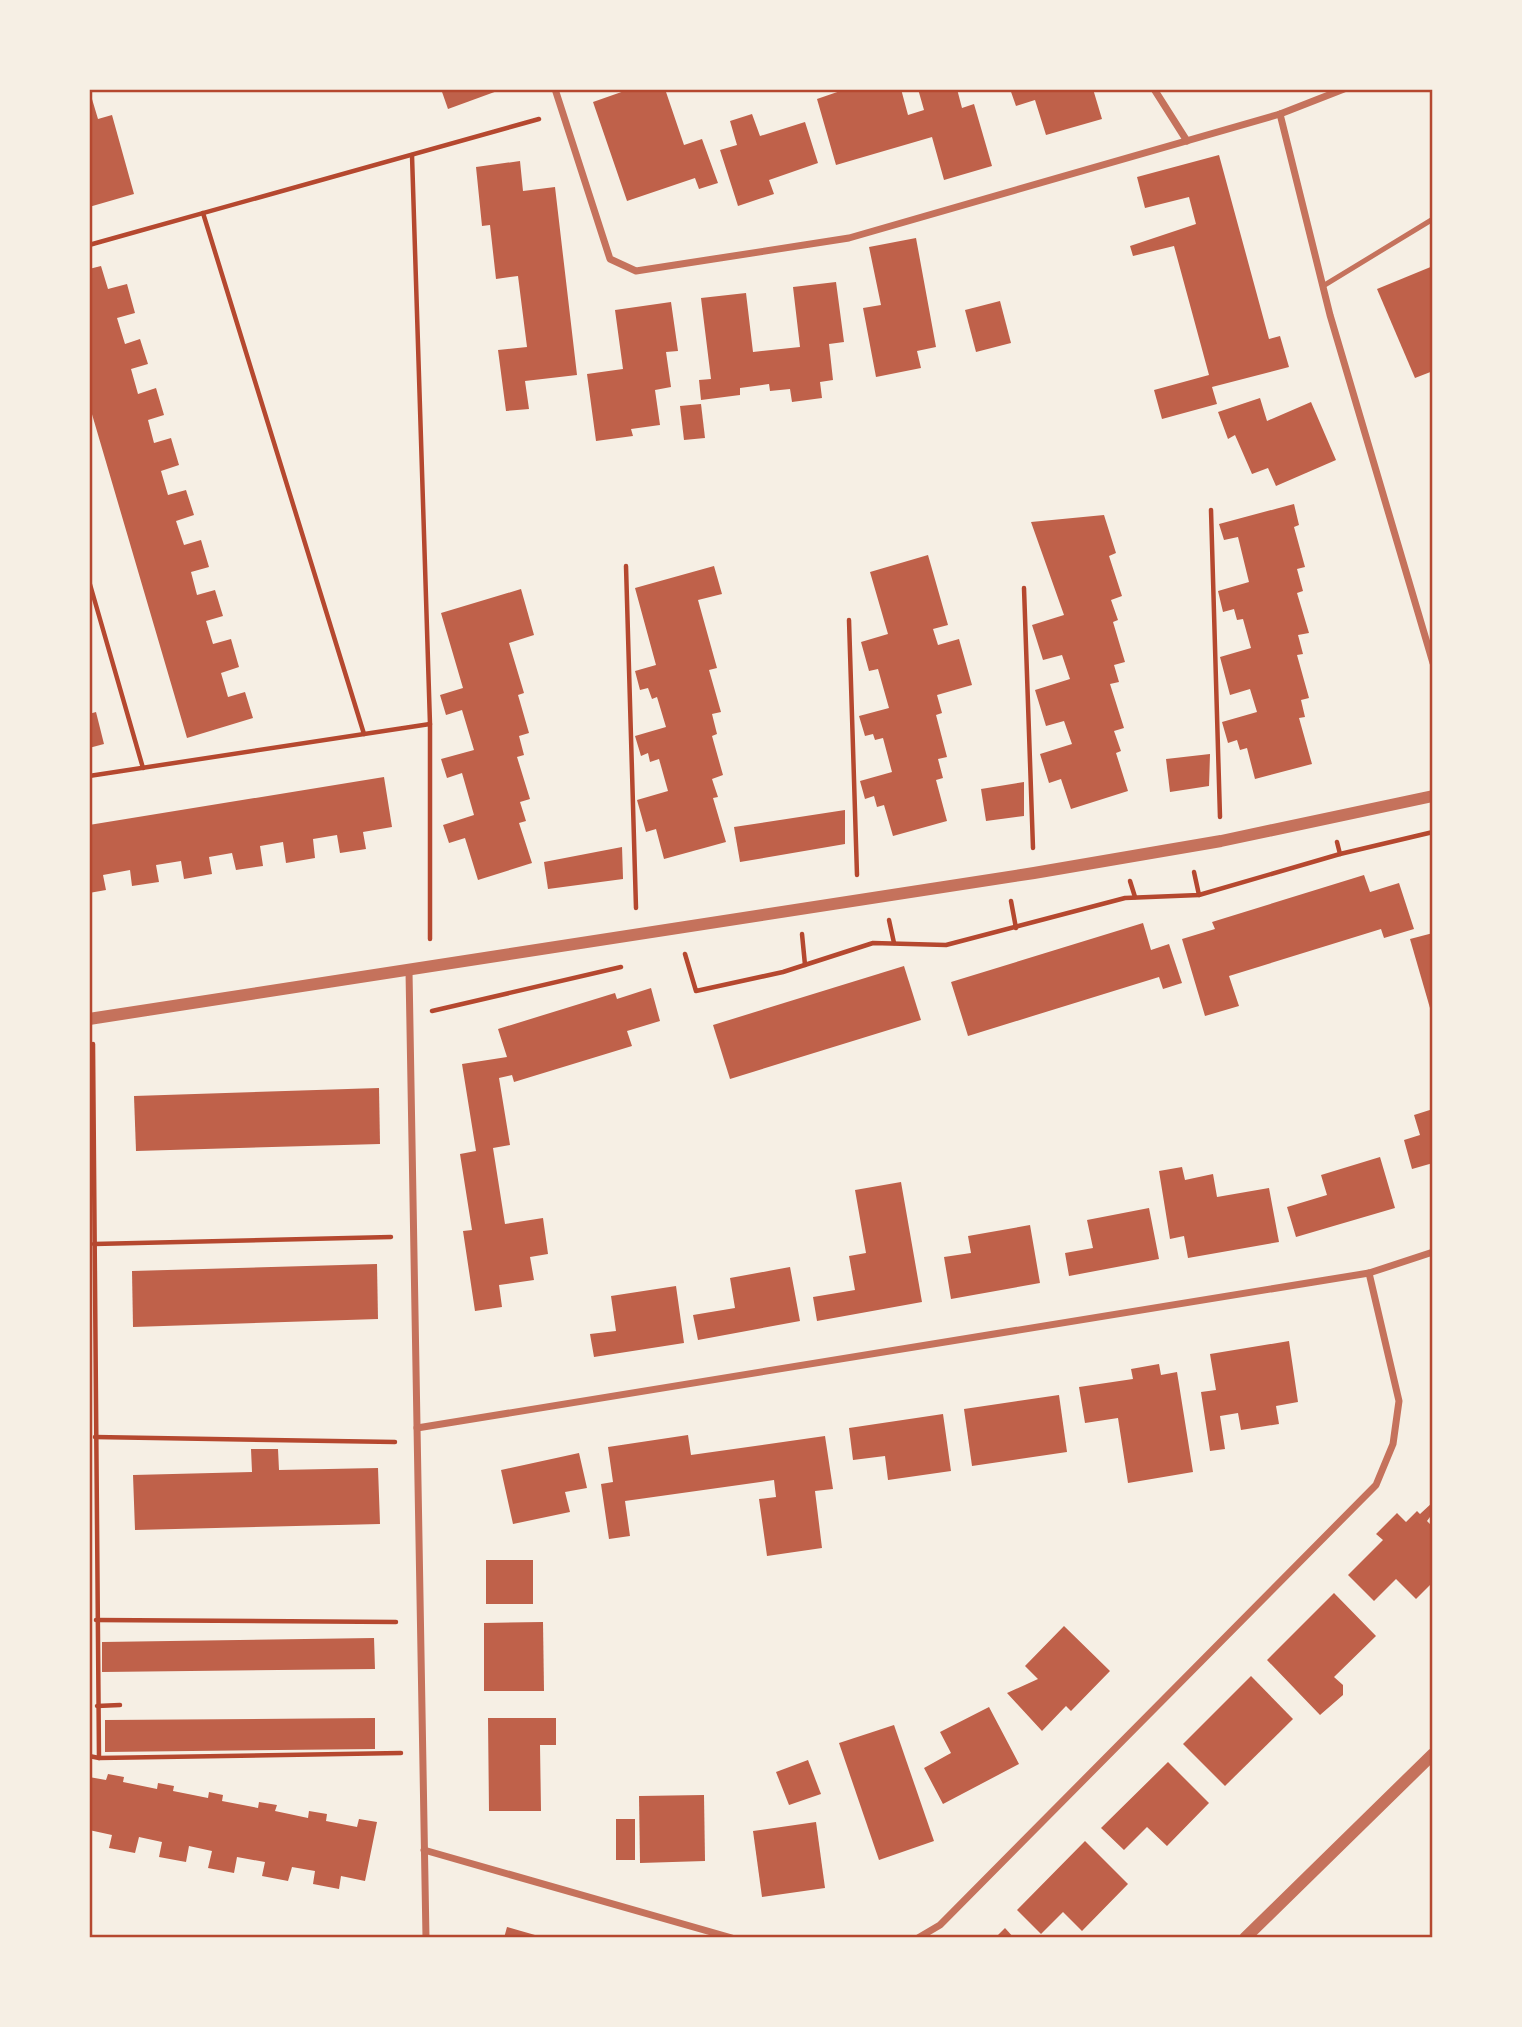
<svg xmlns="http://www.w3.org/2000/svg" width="1522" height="2027" viewBox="0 0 1522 2027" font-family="Barlow,sans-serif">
  <rect width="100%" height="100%" fill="#f6efe4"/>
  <!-- building -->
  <g fill="#bf614a">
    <polygon points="89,89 98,119 112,115 134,194 89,207"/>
    <polygon points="441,89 500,89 500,90 448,109"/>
    <polygon points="630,89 665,89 684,145 702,139 718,183 699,189 695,178 627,201 593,102"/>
    <polygon points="846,89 901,89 908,115 924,110 918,89 957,89 962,108 974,104 992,166 944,180 932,137 836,165 817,99"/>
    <polygon points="1010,89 1093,89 1102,119 1046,135 1035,100 1016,106"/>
    <polygon points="752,114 760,136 805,122 818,163 769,180 774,194 738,206 720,150 737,145 730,121"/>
    <polygon points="1219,155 1269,339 1280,336 1289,367 1212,387 1217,404 1162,419 1154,390 1209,375 1174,246 1133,256 1130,246 1196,224 1189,197 1145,208 1137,177"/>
    <polygon points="520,161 523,191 555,187 577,375 525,381 529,409 506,411 498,350 527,347 518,276 496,279 490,225 482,226 476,167"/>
    <polygon points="916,238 936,347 917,351 921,368 876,377 863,308 881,305 869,247"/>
    <polygon points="101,266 108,289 127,284 135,313 117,318 125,344 140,339 148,364 131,369 138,394 156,388 164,415 148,420 154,443 171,438 179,465 161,471 168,495 186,490 194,515 176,521 184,545 201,540 209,567 191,572 197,595 215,590 223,616 206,621 213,644 231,639 239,667 221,673 228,697 245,692 253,718 187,738 89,404 89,269"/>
    <polygon points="1433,266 1433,371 1415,378 1377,289"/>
    <polygon points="836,282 844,342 829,344 833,380 820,382 822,398 792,402 790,389 770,391 769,384 740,388 740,395 701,400 699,380 711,379 701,298 746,293 753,352 800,347 793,287"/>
    <polygon points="1000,301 1011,343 976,352 965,310"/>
    <polygon points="671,302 678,351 666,352 671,387 655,390 660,425 631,429 633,436 596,441 587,374 623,369 615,310"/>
    <polygon points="1260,398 1267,421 1311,402 1336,460 1276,486 1268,468 1252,474 1235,435 1228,439 1218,412"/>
    <polygon points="701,404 705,438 684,440 680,406"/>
    <polygon points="1294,504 1299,525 1294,527 1305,567 1297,569 1303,591 1297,593 1309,633 1298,635 1303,654 1297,655 1309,698 1301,700 1305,717 1299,718 1312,764 1255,779 1247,748 1240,750 1237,740 1228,743 1222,722 1257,712 1250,689 1230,695 1220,657 1251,648 1243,619 1237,620 1234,609 1223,612 1218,591 1249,582 1238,537 1224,540 1219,524"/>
    <polygon points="1104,515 1116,553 1109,556 1122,596 1111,600 1118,620 1113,622 1125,662 1114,665 1119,682 1110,684 1124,728 1114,731 1121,751 1116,753 1128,791 1071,809 1061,779 1049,783 1040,754 1072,744 1064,721 1046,726 1035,690 1070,679 1062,655 1043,660 1032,625 1064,615 1031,522"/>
    <polygon points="928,555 948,625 933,629 938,645 959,639 972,685 937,695 942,713 936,715 947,757 938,759 943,778 936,780 947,821 893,836 884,805 877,807 874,796 865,799 860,781 892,772 883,738 875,740 873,734 865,736 859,716 889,708 878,669 869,671 861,642 888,634 870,572"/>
    <polygon points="714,566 722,594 698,600 717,668 709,670 721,712 712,714 717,734 712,736 723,775 712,779 718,797 713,798 726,842 664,859 656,829 646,832 637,800 668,791 659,759 650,762 648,753 641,756 635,736 666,727 657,697 652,699 648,688 640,690 635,671 656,665 635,588"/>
    <polygon points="521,589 534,635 509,643 524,693 518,695 529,733 519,736 524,755 517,757 530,799 520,802 526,821 519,823 532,863 478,880 465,838 449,843 443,825 474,815 462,773 447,778 441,759 474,750 462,710 446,715 440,695 463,688 441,613"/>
    <polygon points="96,712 104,744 89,748 89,714"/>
    <polygon points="1210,754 1209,786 1170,792 1166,759"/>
    <polygon points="384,777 392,827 363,832 366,849 340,853 337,835 313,839 315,858 286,863 283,842 260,846 263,866 236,870 232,853 209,857 212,874 184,879 181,861 156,865 159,882 132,886 130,870 103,875 106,890 89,893 89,825"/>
    <polygon points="1024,782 1024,816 986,821 981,789"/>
    <polygon points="845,810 845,844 740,862 734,827"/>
    <polygon points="622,847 623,879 548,889 544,862"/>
    <polygon points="1364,875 1370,892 1399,883 1414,929 1384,938 1381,929 1229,976 1239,1006 1205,1016 1182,939 1215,929 1212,922"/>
    <polygon points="1143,923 1151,950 1169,944 1182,983 1163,989 1159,977 968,1036 951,982"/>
    <polygon points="1433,933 1433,1015 1432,1015 1410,939"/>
    <polygon points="904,966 921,1020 730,1079 713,1025"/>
    <polygon points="651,988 660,1021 627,1031 632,1046 514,1082 512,1075 499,1078 510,1145 493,1148 505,1224 543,1218 548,1254 530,1257 534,1280 499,1285 502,1307 475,1311 463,1231 472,1230 460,1154 476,1151 462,1064 507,1057 498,1029 615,993 617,999"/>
    <polygon points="379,1088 380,1144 136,1151 134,1096"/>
    <polygon points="1433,1109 1433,1163 1412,1169 1404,1140 1420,1135 1414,1115"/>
    <polygon points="1380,1157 1395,1208 1296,1237 1287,1207 1327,1195 1321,1175"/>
    <polygon points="1182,1167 1185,1180 1213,1174 1217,1197 1269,1188 1279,1242 1188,1258 1184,1236 1170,1239 1159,1171"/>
    <polygon points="901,1182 922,1302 817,1321 813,1297 855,1290 849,1256 866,1253 855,1190"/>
    <polygon points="1149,1208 1159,1259 1069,1276 1065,1253 1093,1248 1087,1220"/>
    <polygon points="1030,1225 1040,1283 951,1299 944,1257 971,1253 968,1236"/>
    <polygon points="377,1264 378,1319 133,1327 132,1271"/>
    <polygon points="790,1267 800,1321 698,1340 693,1315 735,1308 730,1278"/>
    <polygon points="676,1286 684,1343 594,1357 590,1334 616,1331 611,1296"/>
    <polygon points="1289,1341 1298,1402 1276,1406 1279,1424 1241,1430 1238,1413 1220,1416 1225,1449 1210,1451 1201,1392 1216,1390 1210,1354"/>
    <polygon points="1159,1364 1161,1375 1177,1372 1193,1472 1128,1483 1118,1418 1085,1423 1079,1387 1133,1379 1131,1369"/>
    <polygon points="1059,1395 1067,1452 972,1466 964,1409"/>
    <polygon points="943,1414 951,1471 888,1480 885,1456 853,1460 849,1428"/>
    <polygon points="688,1435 691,1455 825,1436 833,1489 815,1491 822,1548 767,1556 759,1499 776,1497 774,1480 625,1501 630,1536 609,1539 601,1484 613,1482 608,1447"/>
    <polygon points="251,1449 278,1449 279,1470 378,1468 380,1524 135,1530 133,1475 252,1472"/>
    <polygon points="579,1453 587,1488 565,1492 570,1512 513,1524 501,1470"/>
    <polygon points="1433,1502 1433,1519 1430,1517 1427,1521 1433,1527 1433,1582 1416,1599 1396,1579 1374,1601 1348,1575 1383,1540 1376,1534 1397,1513 1406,1522 1417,1511 1420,1514"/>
    <rect x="486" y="1560" width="47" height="44"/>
    <polygon points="1334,1593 1376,1636 1334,1677 1343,1685 1343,1695 1320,1715 1267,1660"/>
    <polygon points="543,1622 544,1691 484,1691 484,1623"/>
    <polygon points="1064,1626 1110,1671 1071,1711 1066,1706 1042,1731 1007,1693 1038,1679 1025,1666"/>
    <polygon points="374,1638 375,1669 102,1672 102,1642"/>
    <polygon points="1251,1676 1293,1719 1225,1786 1183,1744"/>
    <polygon points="989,1707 1019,1764 943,1804 924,1768 951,1753 940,1732"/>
    <polygon points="375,1718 375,1749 105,1752 105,1720"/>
    <polygon points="488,1718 556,1718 556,1745 540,1745 541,1811 489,1811"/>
    <polygon points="894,1725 934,1841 879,1860 839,1743"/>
    <polygon points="808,1760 821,1794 789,1805 776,1772"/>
    <polygon points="1168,1762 1209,1803 1167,1846 1147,1827 1124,1850 1101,1828"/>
    <polygon points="108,1774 124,1777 123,1782 157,1789 158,1783 174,1786 173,1791 208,1798 209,1792 223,1795 222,1801 258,1808 259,1802 277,1805 275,1811 308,1818 309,1811 327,1814 326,1821 357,1827 359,1819 377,1822 365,1881 341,1876 339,1889 313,1884 315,1871 292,1867 288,1881 262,1876 265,1862 237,1857 234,1873 208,1868 212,1851 189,1846 186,1862 159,1857 162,1842 139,1837 135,1853 109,1848 112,1835 89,1830 89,1777 106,1780"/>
    <polygon points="704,1795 705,1861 640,1863 639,1796"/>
    <rect x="616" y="1819" width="19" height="41"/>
    <polygon points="816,1822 825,1888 762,1897 753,1831"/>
    <polygon points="1085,1841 1128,1884 1082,1931 1063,1912 1041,1934 1017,1910"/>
    <polygon points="507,1927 542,1937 542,1938 504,1938"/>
    <polygon points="1005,1928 1014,1938 995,1938"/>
  </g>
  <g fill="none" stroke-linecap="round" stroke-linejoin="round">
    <!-- path -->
    <g stroke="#b5482f" stroke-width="4.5">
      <polyline points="412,155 430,724 430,939"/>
      <polyline points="203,213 364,734"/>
      <polyline points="89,245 539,119"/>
      <polyline points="1211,510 1220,817"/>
      <polyline points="626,566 636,908"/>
      <polyline points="89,581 143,768"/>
      <polyline points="1024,588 1033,848"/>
      <polyline points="849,620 857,875"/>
      <polyline points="89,776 430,724"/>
      <polyline points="1340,854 1433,832"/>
      <polyline points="1194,872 1199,895"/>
      <polyline points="1130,881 1135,897"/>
      <polyline points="1011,901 1016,928"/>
      <polyline points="889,920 894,943"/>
      <polyline points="802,934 805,965"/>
      <polyline points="685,954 696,991 783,972 873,943 946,945 1125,898 1199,895 1340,854 1337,842"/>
      <polyline points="432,1011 621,967"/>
      <polyline points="94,1244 391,1237"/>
      <polyline points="95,1437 395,1442"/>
      <polyline points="96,1620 396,1622"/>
      <polyline points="97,1706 120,1705"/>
      <polyline points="89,1756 99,1758 93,1044"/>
      <polyline points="99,1758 401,1753"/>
    </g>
    <!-- service -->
    <polyline stroke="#c5725c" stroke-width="5" points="1323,286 1433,219"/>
    <!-- minor -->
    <g stroke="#c5725c" stroke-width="7">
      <polyline points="555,89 610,259 636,271 849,238 1280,114 1344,89"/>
      <polyline points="1154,89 1187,141"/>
      <polyline points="1280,114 1330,315 1433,663"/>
      <polyline points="409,971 426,1938"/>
      <polyline points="417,1428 1369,1273 1433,1252"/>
      <polyline points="424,1850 732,1938"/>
      <polyline points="918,1938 940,1925 1376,1485 1393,1444 1399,1401 1369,1273"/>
    </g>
    <!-- tertiary -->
    <g stroke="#c5725c" stroke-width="12">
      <polyline points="89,1019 1034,873 1221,841 1433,796"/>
      <polyline points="1245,1938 1433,1754"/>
    </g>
  </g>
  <!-- border -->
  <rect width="1522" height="2027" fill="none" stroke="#f6efe4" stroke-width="182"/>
  <rect x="91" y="91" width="1340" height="1845" fill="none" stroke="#b5482f" stroke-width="2.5"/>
</svg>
